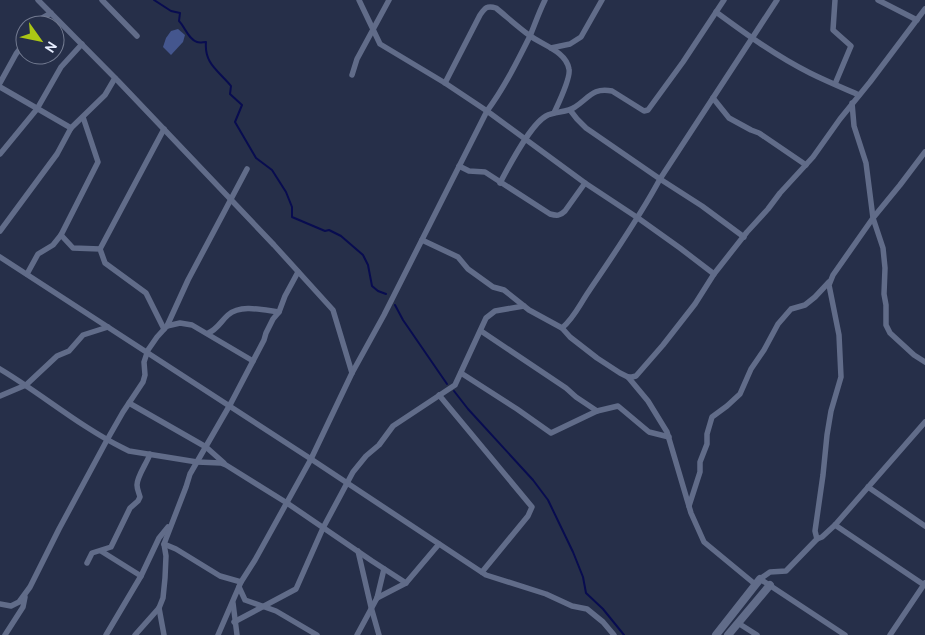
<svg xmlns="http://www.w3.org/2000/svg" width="925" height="635" viewBox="0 0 925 635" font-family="Cabin,sans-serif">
  <rect width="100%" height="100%" fill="#262f49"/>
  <!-- green -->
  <polygon fill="#44568e" points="178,29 185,35 183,42 171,55 163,47 166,38 171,31"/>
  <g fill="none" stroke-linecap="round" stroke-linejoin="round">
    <!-- stream -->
    <g stroke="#080c50" stroke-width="2">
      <path d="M154 0 171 11 180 13 179 21C185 27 188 39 197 42 200 43 203 42 206 42 204 64 219 71 231 86L230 94 242 105 235 122 256 158 272 170 286 192 292 207V217L325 231 329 230 341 236 363 255 368 265 372 286 378 291 386 294"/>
      <polyline points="395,305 403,320 447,384"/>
      <polyline points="454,391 468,409 533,480 548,500 573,552 583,577 586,593 603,609 624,635"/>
    </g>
    <!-- minor -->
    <g stroke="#616c89" stroke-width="5.5">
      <polyline points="38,0 119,82 274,245 333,310 352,373"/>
      <polyline points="102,0 137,36"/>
      <polyline points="359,0 380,44 445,83 487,111 585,183 638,218 680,248 714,274"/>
      <polyline points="878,0 917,20"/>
      <path d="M716 12C746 34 776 56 810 73 826 81 843 88 859 95"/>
      <polyline points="36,25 39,20 51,13"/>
      <polyline points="551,48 570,44 581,37 602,0"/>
      <polyline points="352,75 357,59 389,0"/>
      <polyline points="0,83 16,54 25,42"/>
      <path d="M445 83 480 15C485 8 487 5 496 8 507 17 518 27 529 35 542 45 566 51 569 69 571 78 558 104 554 113"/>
      <polyline points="835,84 851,46 833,30 835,0"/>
      <polyline points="0,87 71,128"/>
      <polyline points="713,98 729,118 751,130 759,133 806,165"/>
      <polyline points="852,103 854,126 866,163 873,218 883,248 885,268 884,294 886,305 886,325 890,333 914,355 925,362"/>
      <polyline points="0,154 37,109 61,67 82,44"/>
      <path d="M459 166 469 171 485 172 550 214C557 216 560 216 565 211L585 183"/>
      <path d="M500 183C509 166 530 125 546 116 555 111 567 113 575 107 589 98 593 87 612 91L644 111 648 110 683 62 724 0"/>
      <polyline points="0,231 57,154 71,128 105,95 115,78"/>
      <polyline points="61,235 73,248 100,249 105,263 146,293 164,329"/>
      <polyline points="744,237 702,206 660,179 777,0"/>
      <polyline points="422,240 458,257 468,269 493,287 504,290 529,310 562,328 570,337 597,358 620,373 628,377 632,377 636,376 663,345 695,304 714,274 747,232 768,209 780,193 813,157 840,119 870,82 925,9"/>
      <polyline points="100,249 164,129"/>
      <polyline points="0,257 311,459 486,575 546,594 572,606 587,609 603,622 614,635"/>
      <polyline points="27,274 38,254 53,245 61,235 98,162 83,117"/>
      <polyline points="167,326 180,323 192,325 253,361"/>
      <path d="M562 328C574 318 580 304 589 291 614 254 639 218 660 179L586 128 577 119 570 110"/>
      <polyline points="481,331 566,388 576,397 597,411 618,406 649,432 669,437"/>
      <path d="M208 333C217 330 221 321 228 315 241 304 263 310 279 312"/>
      <path d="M0 369C42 394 79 426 123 448L129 451 197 462 221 463 226 465 287 503 372 561 406 583"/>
      <polyline points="461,373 517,409 551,433 597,411"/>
      <polyline points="628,377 648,401 667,432 691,513 704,542 756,585"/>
      <polyline points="439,395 532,507 528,516 482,572"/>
      <polyline points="0,396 26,385 57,356 69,351 83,335 108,327"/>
      <polyline points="129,403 206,447 224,463"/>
      <polyline points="868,487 925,526"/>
      <polyline points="689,506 700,472 700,462 707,444 707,434 712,417 727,406 740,394 751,369 764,350 778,324 791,309 805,305 815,297 829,282"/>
      <polyline points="835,525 924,585"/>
      <polyline points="817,539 822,537 835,525 925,422"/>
      <polyline points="164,544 176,549 220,576 241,582"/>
      <polyline points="101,551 141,576"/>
      <polyline points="358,551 371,607 379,635"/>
      <path d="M87 563 92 553 111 547 130 508 138 501 140 497C139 493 137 489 137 485 137 476 147 463 150 454"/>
      <polyline points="239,587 245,600 276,611 317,635"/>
      <polyline points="377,598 406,583 439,544"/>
      <polyline points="233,603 237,635"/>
      <polyline points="0,604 11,606 19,602 30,587 59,529 107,440 123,412 143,382 145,375 144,362 148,350 157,337 167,326 188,280 247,169"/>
      <polyline points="159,608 164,635"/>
      <polyline points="234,622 296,589 323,528 353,472 366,456 379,445 393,426 455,385 486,318 495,311 524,306"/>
      <polyline points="738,623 757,635"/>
      <polyline points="5,635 23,607 25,597"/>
      <polyline points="106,635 141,576 159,538 168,527"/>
      <polyline points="135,635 159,608 163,598 165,578 166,556 164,544 186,487 190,474 231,403 264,340 266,333 273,319 279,312 285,296 298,272"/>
      <path d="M218 635 241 582 255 560 311 459 352 373 384 315 487 111C504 88 517 62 530 36 535 24 539 12 545 0"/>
      <polyline points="357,635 377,598 384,569"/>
      <polyline points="845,635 760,579 770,572 786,571 817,539 815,531 823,475 827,435 831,411 841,377 839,335 829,285 833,275 873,218 900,185 925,152"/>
      <polyline points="890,635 925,583"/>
    </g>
    <!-- tertiary -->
    <g stroke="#616c89" stroke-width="8">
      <polyline points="716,635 760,579"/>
      <polyline points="728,635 770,585"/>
    </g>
  </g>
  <!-- north arrow -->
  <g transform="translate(40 40) rotate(123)"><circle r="24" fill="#262f49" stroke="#737b91"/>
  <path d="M0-4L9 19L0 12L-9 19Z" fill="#abc614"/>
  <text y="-8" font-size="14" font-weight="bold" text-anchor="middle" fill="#e6edfe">N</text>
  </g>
</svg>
